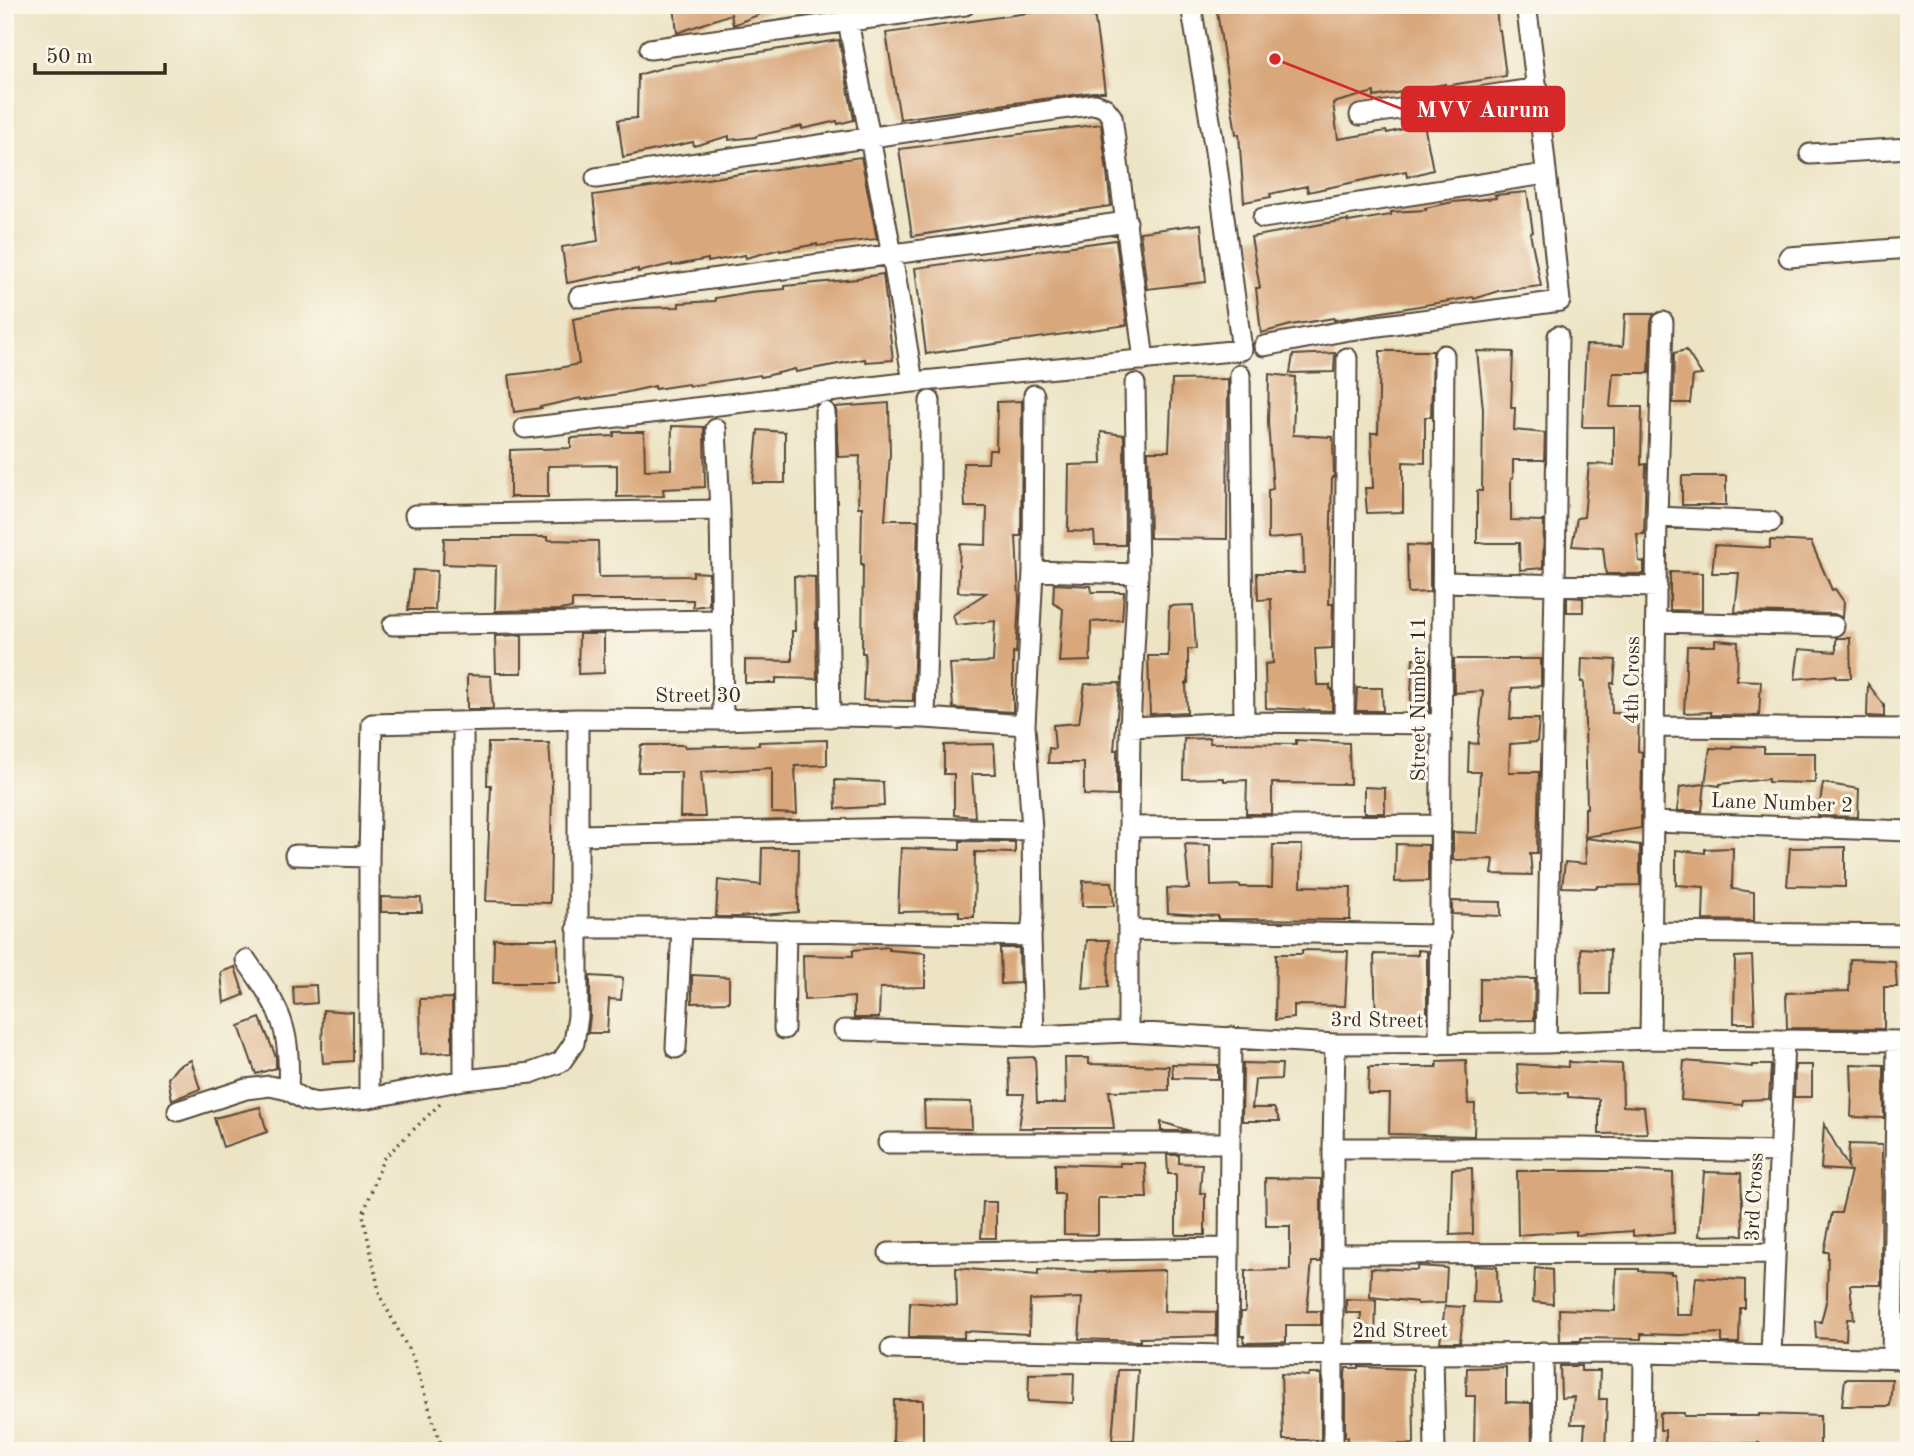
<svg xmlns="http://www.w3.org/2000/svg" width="1914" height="1456" font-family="'Old Standard TT',serif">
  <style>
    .building { fill: #d9a77c }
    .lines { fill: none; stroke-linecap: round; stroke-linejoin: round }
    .minor-casing { stroke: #564637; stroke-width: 23 }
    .path { stroke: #564637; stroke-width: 3.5; stroke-dasharray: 2 5; stroke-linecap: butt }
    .minor { stroke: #fff; stroke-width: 19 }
    .labels { text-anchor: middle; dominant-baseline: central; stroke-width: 6; stroke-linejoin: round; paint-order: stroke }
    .street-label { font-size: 21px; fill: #3b2a1e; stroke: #fbf7ec }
    .leader { fill: none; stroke: #d62828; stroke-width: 2.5 }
    .callout-dot { fill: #d62828; stroke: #fbf7ec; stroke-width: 2.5 }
    .callout { fill: #d62828; stroke: #d62828; stroke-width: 2.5 }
    .callout-label { font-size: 23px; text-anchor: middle; font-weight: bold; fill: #fff }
  </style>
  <rect width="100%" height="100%" fill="#fbf7ec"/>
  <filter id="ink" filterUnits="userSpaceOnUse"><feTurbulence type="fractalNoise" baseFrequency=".0143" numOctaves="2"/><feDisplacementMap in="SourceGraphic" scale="14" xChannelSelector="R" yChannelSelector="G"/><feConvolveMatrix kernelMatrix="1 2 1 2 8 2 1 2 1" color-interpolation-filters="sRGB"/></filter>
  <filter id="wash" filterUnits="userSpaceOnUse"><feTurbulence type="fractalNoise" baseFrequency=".00686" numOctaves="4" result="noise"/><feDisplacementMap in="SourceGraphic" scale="28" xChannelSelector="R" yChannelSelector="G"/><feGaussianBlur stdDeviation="1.57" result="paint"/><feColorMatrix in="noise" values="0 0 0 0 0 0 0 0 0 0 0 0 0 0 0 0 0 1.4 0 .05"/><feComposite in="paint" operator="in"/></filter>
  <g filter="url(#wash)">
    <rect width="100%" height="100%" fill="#ece4c4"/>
    <g id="blocks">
      <path class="building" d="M674,5h106v1l-47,19 -2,-11 -54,19z
        M1085,5h8l12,87h-12l-193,27 -14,-86z
        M1216,5h280l2,25h2l6,46 -61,10v-2l-71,13v-5l-41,11 5,36 48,-8 1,2 37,-9 9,46 -26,7 -1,-6 -98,21 -1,-6 -37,8 1,3 -27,5 -5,-68h-3z
        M839,40l15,80 -16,4 -1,-3 -35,8v-3l-46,10v1l-27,3v-4l-35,10 -1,-4 -70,15 -5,-37 19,-2 1,-43 31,-9z
        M1101,124l10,82 -199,30 -13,-87z
        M861,157l16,82 -60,7v-2l-37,7v-2l-34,9 -1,-3 -37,7v-3l-36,7v-2l-34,8v-3l-71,14 -5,-36 36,-6 -5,-46z
        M1527,192l6,40 -3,1 11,53 -43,5 -24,8 -1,-2 -139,23v-2l-43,7 -30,8 -5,-45h4l-9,-51 71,-13 26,-4v2l43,-7v-3l35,-2 -1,-2 28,-6 43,-4 -1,-3z
        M1201,224l5,58 -59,7 -7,-57z
        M1116,240l11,85 -201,29 -11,-86z
        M883,274l10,86 -27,2 -1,-3 -69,13 -1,-3 -34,8 -1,-2 -71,11 -1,-2 -33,5v-3l-36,8 -38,6v-2l-41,9 1,1 -27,4 -5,-37 35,-4 35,-7 -6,-45 60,-11 46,-1v-4l36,-2v-3l35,-6 35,-3v-3l72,-7v-1z
        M1625,314h29l-3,8 -2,51h-36l-3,34h32l-1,58 5,-1 -2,70h-7l2,27 5,1v12h-38l-3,-26 -31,-2 5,-28 7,-1 5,-53 25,1v-38h-32l4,-82 37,1z
        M1686,350l16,25 -9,1 -3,27h-17l1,-50z
        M1380,351h53l-2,66h-6v46l-22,-1v50l-36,1 -2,-25h8l-2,-55h7z
        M1477,351l36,1 -2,56h4l-1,22 31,3 -1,27h-31v18l-2,1v41l33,1 -1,47 -23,2 -1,-27h-42v-52h5l1,-82z
        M1335,353l-1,19 -44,1 3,-18z
        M1269,374l26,3 -2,58 40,2 1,40h-2l-3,127h4l-1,44 -17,1 2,36h13v4h2v22l-66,-3 -1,-44 8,-1 -2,-64 -13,1 -1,-27h47l-1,-37 -35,3v-49l5,-1 -5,-66z
        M1228,379l-1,160 -77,-1 -2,-87h21l3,-71z
        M1022,401l-1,135h-5l3,64 -3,53 -3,-1v60l-60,-4 -3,-44 43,-2 2,-41 -39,4 -3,-10 33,-22 -28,-1 2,-48 26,1 1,-38h-22l-2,-44h25l1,-13h7l1,-48z
        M889,403l1,51 -5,66h33l-5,181 -50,-1 2,-47h-3l1,-89h-2l1,-57h-4l2,-51 -22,1 -2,-50z
        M672,426l32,1 1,60 -42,2 1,7 -47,1v-32l-69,1v31h-38v-47l61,-2v-10l43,-2v-4h30l1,38 26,-1z
        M758,430l27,2v51h-32z
        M1101,432l23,3 1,110h-30l-1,-13 -26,-1 1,-66 33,-1z
        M1682,476h44v29h-44z
        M503,537h45v3l50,1 1,36 94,-1v-4l16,1v32l-16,2v-7h-121v8l-13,2 -64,1 1,-45 -53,-2 1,-26h59z
        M1770,540l41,2 21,48 3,-1 9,13 -1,16 -9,-4 -99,-2 4,-39h-27l3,-28 55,3z
        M1407,545l23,1v46l-22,1z
        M413,570l24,1 -2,39h-27z
        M1670,572l32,1v38l-32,-1z
        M794,576l21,1 2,102 -41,-1v5h-31v-23l47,1v-30h3z
        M1054,584l37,2 1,6h32l-2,28 -31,2 -1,39 -31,1 4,-53 -10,-6z
        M1567,597l16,1v14h-16z
        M1193,605l3,44h-8v34h-2l1,29 -37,2 -2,-58h20l1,-50z
        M579,634h25v39l-26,1z
        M522,635v38h-26l-1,-37z
        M1836,638h14l1,40h-15v-3l-41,4 4,-30 37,3z
        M1715,640l23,2 -1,38 24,1 -2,35 -48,-1v-3l-27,1 3,-67h28z
        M1413,658l17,1 -1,53 -19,-1z
        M1582,658l34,2 -2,23h-3l1,30 27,1 -1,37 4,1 -1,76 -56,9v-29h2l-3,-126h-3z
        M1454,659h87v27l-29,2 -2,31h29l-2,23 -27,2 -1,28h30l-2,81h-7l2,22 -40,-1 2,-15 -41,1v-28l24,1 3,-61h-12l1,-29 9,1 5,-53 -29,2z
        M467,675l24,1 2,33h-26z
        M1120,683l-6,67h3v46l-33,-1v-32h-36l1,-15 6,1 -2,-24 26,-2 6,-39z
        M1868,684l16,21v12l-17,-1z
        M1357,688h25l1,23h-27z
        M1210,738v5l86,1v-4l53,3 1,41 -78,-1v31h-26l1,-34 -23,1v-3l-41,1 1,-40z
        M827,740v25l-32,1 2,48 -25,-1v-45l-71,4 4,45h-25l1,-45h-43l3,-27h44v2l74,-2v-3z
        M488,743h61l3,43 -2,117 -64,-2 5,-116h-4z
        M994,744l2,30h-24l3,43 -21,-2v-41h-10v-29z
        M1732,746l32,1v6h51v30l-47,-1v-3l-48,5v2l-15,-2 5,-36 22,1z
        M835,780l48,2 1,24 -48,3z
        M1823,783l36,6 -1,28 -40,-1z
        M1705,784l-3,27h-25l3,-24z
        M1364,787l21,1v25h-21z
        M1585,838l55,7v40l-43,1v2l-35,-1 3,-25 21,2z
        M960,841l55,1v11l-40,-1 -1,65h-15v-6l-61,1 3,-64 59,2z
        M1185,844l25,1 1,41 29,-1v2h32l1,-42h29l-1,41 50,1 -1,33 -132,-1v-3l-50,-3 -1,-25 22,1z
        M1396,844l32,1v36l-33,1z
        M1845,847v40l-58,-1 3,-38z
        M762,848h37l-1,64 -60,5h-22l2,-37 43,5z
        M1733,848l-1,41 22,3v29l-51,-1 1,-33 -28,-2v-35l29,3v-4z
        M1083,881l29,1 2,24h-32z
        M381,897l40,1 1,14h-41z
        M1452,901l49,1v14l-49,-2z
        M494,939h64l1,44h-66z
        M1087,940h22l-1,47 -25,2z
        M889,947v3l36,3v34l-45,1 -1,30h-25v-21l-50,3 -1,-45 50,1v-6z
        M1000,948h19l1,35 -19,1z
        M1581,948l29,2 -1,44h-27z
        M1302,950l46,1 -3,55 -51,-1v13l-19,2 1,-66h26z
        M1418,950l9,1v71l-51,-1 -2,-67 44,1z
        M1752,956l3,67h-21l1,-66z
        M1850,959l45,2 2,26h-13v42l-97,-1 -1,-35 63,-2z
        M235,967l9,28 -20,8 -3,-31z
        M692,975l37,2v25l-37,1z
        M590,976l33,2 -2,22 -12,-1 -2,34h-19l2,-17z
        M1480,978l55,1 -1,41 -54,1z
        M316,985l1,18 -23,2 -1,-19z
        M452,998v54l-31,2 -1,-55z
        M323,1010l30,2v49l-30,2 -1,-12z
        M260,1018l16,39v11l-20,6 -17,-48z
        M1035,1057l2,46h29l-1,-45h24v6l80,2v24l-60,1 5,37h-95l5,-34h-14l-1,-36z
        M191,1060l9,29 -28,11 -4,-22 10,-12z
        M1466,1060l2,44h7l-1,32 -85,-2 1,-40h-22l1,-27h68v-6z
        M1684,1061l69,6v-2h18l-2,34 -26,1 -1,5 -61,-5z
        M1568,1062l54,2 1,42 21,1 3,26 -48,1v-35l-31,-2v-4l-49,1 -2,-30 51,3z
        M1243,1063l39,1 -1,15 -26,1 -3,28h22l6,13h-38z
        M1172,1064l46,1v14l-45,-1z
        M1851,1064l33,1v53l-33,-1 1,-26z
        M1795,1065h17v32h-18z
        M924,1101l47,1 1,27 -47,-1z
        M260,1107l7,25 -44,15 -9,-29z
        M1161,1122l7,2 22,7h-29z
        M1824,1124l24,43 1,-23 33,1 -1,140h-31l4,34h-7l-1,21 -30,-2 -1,-17 6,1 6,-24 1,-46h-4l8,-39h9l10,-42 -30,-2z
        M1167,1155h12v8l23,1 -2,29h5v42h-29v-61h-8z
        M1120,1163h25l2,35h-49v37l-34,-1v-40h-9v-30l65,2z
        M1472,1168l1,66 -23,1 2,-66z
        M1517,1171h117l39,2 1,60 -41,3v-5l-57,4v-4l-58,4z
        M1704,1172l37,1 2,62 -44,1z
        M1265,1178l56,1v83h-9l-5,49h14v14h-35v17l-42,1v-7h-4l1,-24h4v-41l45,-1v-44h-24z
        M983,1202h13v36h-15z
        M1418,1266l29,2 -2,35 -28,1v-2l-47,-5 1,-29 46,2z
        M1474,1266l23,1 1,36 -25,-1z
        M956,1268l82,7v-5l58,2 69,-2 -1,41 52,1v24l-76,2v3l-61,-2 3,-41 -52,2 -1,34 -65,-3v7l-55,-1 1,-35 47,4z
        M1535,1268l17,2 1,34 -20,-2z
        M1616,1269h23v2l32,1v2h4l1,41h16l4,-38 49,3v28h-5l-1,35h-17v-10l-42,2 -39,-1v5l-60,-1v3h-21l-1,-32 56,2z
        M1346,1299l30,1 -1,42h-15l1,-29h-15z
        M1445,1306l19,1 -4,35h-20z
        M1560,1366h21v5h19l-1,28h8l-2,52h-22l2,-27h-14l3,-27 -13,1z
        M1359,1367l54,2 1,75 -67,1 1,-8h-3v-63l1,-6h13z
        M1506,1367v35l25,1 1,43 -58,2 1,-52h-9l1,-28z
        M1118,1370h20l-4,70h-22z
        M1074,1373l-1,30 -45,-2 1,-27z
        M1281,1374l28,2v-2h12v66h-38z
        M1845,1379h47l-2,27h-48z
        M894,1400h29v42h-30z
        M1660,1413h24v3h75v-2l61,2v32l-61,-3v-2l-67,1 1,7h-28v-21h-5z"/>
    </g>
  </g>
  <g filter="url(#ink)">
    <use href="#blocks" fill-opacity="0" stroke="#564637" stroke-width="2"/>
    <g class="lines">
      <g class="minor-casing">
        <path id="minor" d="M848,21l44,234 21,127
          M650,49l315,-44
          M1360,115l178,-27
          M1810,154l99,-6
          M596,178l499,-74 10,4 7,9 32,243
          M1263,218l282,-44
          M1789,257l120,-9
          M579,297l548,-75
          M1264,346l85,-16 211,-29c-11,-99 -20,-197 -34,-296
          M1240,375l4,347
          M825,412l5,305
          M525,428l388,-46 329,-32 -27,-199 -24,-146
          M716,429l4,81 3,210
          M415,515l305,-5
          M1657,517l114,5
          M1033,571l1,-176
          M1443,582l214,5
          M1656,622l178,4
          M393,625l329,-5
          M925,718l5,-202v-115
          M1344,722l3,-364
          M463,723l1,357
          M1130,727l114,-5 198,2
          M1655,727l254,2
          M1653,822l256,9
          M1129,827l312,-2
          M579,835l333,-7 120,2
          M295,855l74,2
          M577,928h105l349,8 2,-21 -1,-85 -7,-105 8,-154 105,3
          M1128,930l313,5
          M1651,932l258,3
          M1031,936l3,100
          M246,960c35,51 45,67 42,130
          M784,1029l2,-99
          M844,1030l190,6 94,-4 207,12 211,-1 104,-4 259,2
          M1128,1032v-115l2,-190 8,-153 -3,-190
          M1650,1039l7,-522 6,-195
          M1546,1043l9,-459 3,-248
          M1439,1044l5,-689
          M676,1048l6,-120
          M369,1098v-241l3,-133 206,-5 145,1 120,-4 82,2 100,7
          M178,1111l68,-22 24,-3 18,4 16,10 12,3 53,-5 95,-18 67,-7 30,-11 13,-19 4,-27v-297
          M888,1143h342
          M1333,1148h249l198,4
          M889,1253l340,-5
          M1333,1254l441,-1
          M891,1349l337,6 416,-2 265,6
          M1543,1352l1,99
          M1433,1354l2,97
          M1228,1355l3,-318
          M1771,1355l13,-314
          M1892,1359l5,-318
          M1333,1451v-303l2,-104
          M1643,1451l1,-98"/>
      </g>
      <path class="path" d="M440,1104l-57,55 -20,56 17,81 33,62 30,93"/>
      <use href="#minor" class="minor"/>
    </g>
  </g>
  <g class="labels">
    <g class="street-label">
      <text transform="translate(1633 680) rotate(-89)">4th Cross</text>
      <text x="698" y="696">Street 30</text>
      <text transform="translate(1419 699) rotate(-90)">Street Number 11</text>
      <text transform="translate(1782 804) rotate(2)">Lane Number 2</text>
      <text transform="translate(1377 1021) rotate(1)">3rd Street</text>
      <text transform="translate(1755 1197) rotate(-87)">3rd Cross</text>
      <text x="1400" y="1331">2nd Street</text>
    </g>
  </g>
  <path class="leader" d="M1275 59L1402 109"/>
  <circle class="callout-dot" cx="1275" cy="59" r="7"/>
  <rect class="callout" x="1402" y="87" width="162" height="44" rx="7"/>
  <g class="callout-label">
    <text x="1483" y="117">MVV Aurum</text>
  </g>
  <rect width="1914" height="1456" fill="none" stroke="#fbf7ec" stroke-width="28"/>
  <path d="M35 63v10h130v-10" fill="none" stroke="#3b2a1e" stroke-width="3.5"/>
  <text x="46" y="63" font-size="21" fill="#3b2a1e" stroke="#fbf7ec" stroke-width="5" paint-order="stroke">50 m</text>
</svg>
